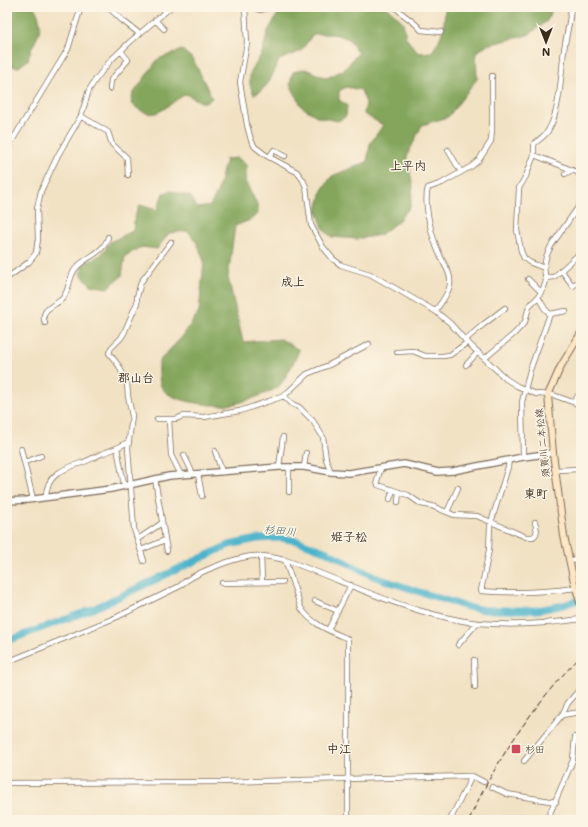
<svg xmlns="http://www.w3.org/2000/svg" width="588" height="827" font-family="Mali,'Klee One',sans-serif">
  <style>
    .forest { fill: #83a65b; stroke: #5f683c }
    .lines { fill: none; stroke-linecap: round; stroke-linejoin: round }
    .river { stroke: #4cb3cb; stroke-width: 7 }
    .minor-casing { stroke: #7b6a58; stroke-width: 6 }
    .tertiary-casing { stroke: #7b6a58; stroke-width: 8 }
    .secondary-casing { stroke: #7b6a58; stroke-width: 8 }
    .minor { stroke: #fff; stroke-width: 4.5 }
    .tertiary { stroke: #fff; stroke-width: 5.5 }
    .secondary { stroke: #fce6c4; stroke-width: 6 }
    .rail { stroke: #3b2a1e; stroke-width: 1; stroke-dasharray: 6 3; stroke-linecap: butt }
    .poi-dot { fill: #d1495b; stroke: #fcf5e5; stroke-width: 1.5 }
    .labels { text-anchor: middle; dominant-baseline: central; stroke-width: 3; stroke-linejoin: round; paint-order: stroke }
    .street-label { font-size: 10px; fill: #3b2a1e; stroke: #fcf5e5 }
    .poi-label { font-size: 10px; fill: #3b2a1e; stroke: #fcf5e5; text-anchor: start }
    .water-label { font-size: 11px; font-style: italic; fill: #415a5b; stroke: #fcf5e5 }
    .quarter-label { font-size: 12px; font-weight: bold; fill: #3b2a1e; stroke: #fcf5e5 }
  </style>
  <rect width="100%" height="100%" fill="#fcf5e5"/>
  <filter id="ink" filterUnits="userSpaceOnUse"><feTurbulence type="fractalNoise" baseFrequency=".025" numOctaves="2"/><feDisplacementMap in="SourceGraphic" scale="8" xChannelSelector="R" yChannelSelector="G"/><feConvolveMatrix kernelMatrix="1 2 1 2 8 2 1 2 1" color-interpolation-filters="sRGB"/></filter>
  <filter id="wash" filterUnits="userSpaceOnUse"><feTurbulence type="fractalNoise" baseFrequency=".012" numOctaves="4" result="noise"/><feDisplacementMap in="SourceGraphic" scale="16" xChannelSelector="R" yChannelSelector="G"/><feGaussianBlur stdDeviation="0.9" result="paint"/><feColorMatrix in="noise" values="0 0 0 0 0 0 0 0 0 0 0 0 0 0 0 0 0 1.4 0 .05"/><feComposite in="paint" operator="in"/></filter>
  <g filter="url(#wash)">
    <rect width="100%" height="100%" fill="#f2e2c4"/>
    <path class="forest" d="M7,7h27c4,5 7,16 6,22 -2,10 -10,19 -12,31l-9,7 -12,-1z
      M282,7h105l16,15 3,16 12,15 14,-1c12,-18 12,-24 13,-45h109l-7,14 -19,14 -41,10 -11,8 1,26 -29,38 -26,8 -15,31 6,31 -3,20 -13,15 -17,13 -23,4 -26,-2 -8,-9 -6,-17 5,-21 10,-14 35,-14 3,-18 13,-19 -19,-11 2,-11 -5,-13 -15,-3 -7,4v9l8,5 -1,11 -8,5 -20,-4 -16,-10 -12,-23 3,-12 12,-3 22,9 18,-9 13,-16 -9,-14 -15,-5h-21l-12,17 -22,9c-6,14 -10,28 -25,35l-4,-10v-11l12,-21 6,-22z
      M182,50l11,9 19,39 -4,4h-7l-15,-8c-23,12 -30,32 -55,9l2,-9 25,-35z
      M238,158l9,8 -2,15 12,23 1,10 -8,6 -15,6 -7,51 15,65 38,-3 18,11c-3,8 -14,31 -21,37 -8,6 -42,18 -52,18 -16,1 -55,-3 -64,-17 -4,-7 -3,-19 -3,-27l23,-24 17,-25 5,-51 -7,-18 -9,-12 -19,2 -12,16 -15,-2 -17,9 -3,20 -15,12 -16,-3 -11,-11 3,-9 19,-11 8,-12 23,-11 2,-15 5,-11 17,5 6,-17 9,-2 19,6 6,11 13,-2 7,-13 9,-34z"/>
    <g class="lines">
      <path class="river" d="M7,641l86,-32 136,-64 28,-6 23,-1 18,3 29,11 48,25 51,17 41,13 18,3h53l26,-5 17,-6"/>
    </g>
  </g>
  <g filter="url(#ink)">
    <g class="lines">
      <g class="minor-casing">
        <path id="minor" d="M108,7l15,14 17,13
          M245,7l2,36 -7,39 7,43 4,15 4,7 12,9 30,16 6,8 3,7 5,38 12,22 10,12 8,6 29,9 65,37 15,12 15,17 41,39 11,7 19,8 17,1 28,10
          M253,7l7,3 5,-1
          M396,7c7,10 18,13 25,23l20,2
          M155,20l9,9
          M110,89l1,-9 17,-20 -7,-9
          M81,116l27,16 4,12 15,14 1,17
          M7,149l61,-100 13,-42
          M448,150l13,22
          M534,155v-11c5,-5 12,-8 15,-15 10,-17 12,-50 14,-70 1,-17 7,-34 8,-52
          M269,157l5,-7 11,6
          M565,174l7,-4
          M544,268l-15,-6 -5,-4 -3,-7 -4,-21 2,-42 7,-12 8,-21 43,17 4,5
          M561,270l12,16 8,-7
          M7,278l22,-16 7,-9 2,-14 -1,-30 4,-18 17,-36 23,-39 8,-26 7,-11 15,-19 20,-19 40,-34
          M545,278l9,-1 25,-23 2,-4
          M528,279l13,13
          M435,311c6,-8 13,-16 15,-26 2,-12 -7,-21 -11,-32 -7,-16 -16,-49 -11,-65l14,-5 30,-17 7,-6 12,-19 1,-11v-54
          M550,314l16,-3
          M45,323c-6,-15 11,-17 18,-25 7,-9 6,-24 14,-31 9,-10 28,-15 31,-30
          M465,340l19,-16 21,-16
          M397,352l16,-1 12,5h17l8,-1 18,-13
          M485,358l29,-24 11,-12 4,-16 9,-9 6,-10 2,-6 -2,-13 2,-11 5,-11 30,-43
          M466,365l12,-13
          M284,396l8,8 7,3 14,14 10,16 3,22 5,13
          M574,402l7,-11
          M157,419h19l7,-3 21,1 36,-6 44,-15 23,-22 22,-9 40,-21
          M169,420l2,35 10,20
          M117,448l7,37
          M21,449l12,50
          M215,451l7,21
          M184,455l9,19
          M523,457l-1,-55 8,-32 20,-56 -5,-5 -7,-12
          M509,460l-1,7 -18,59 -1,24 -8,41c32,3 63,1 95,-3
          M25,462l16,-6
          M279,467l4,-30
          M289,467v25
          M304,467l2,-14
          M381,467l-4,14 1,4 30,10 13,9 11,2 22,9 23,1 49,21h7c6,-4 3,-10 2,-15
          M555,470l26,-1
          M198,474l4,22
          M155,479l12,72
          M46,497c0,-22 17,-28 35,-34 7,-2 13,-6 20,-9 10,-4 19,-6 28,-13
          M390,499l3,-9
          M398,502l1,-10
          M447,512l11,-24
          M138,539l24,-16
          M141,550l24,-10
          M261,556l1,26
          M285,560c46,16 90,38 136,51 18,5 38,10 57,12 34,3 69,1 103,-4
          M569,560l12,1
          M144,561l-10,-32 -6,-81 4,-32 -4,-20 -1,-13 -8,-17 -10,-13 2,-5 10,-10 3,-5 13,-30v-6l4,-15 30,-40
          M222,583l61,-1
          M315,601l23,10
          M328,630l23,-45
          M458,645l19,-22
          M474,660l1,27
          M7,662l110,-45 63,-31c11,-12 56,-29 74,-30 10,-1 21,2 31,4l16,48c10,16 29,23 45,30l2,2v180
          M562,715l19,-3
          M524,761l38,-46 6,-12 13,-15
          M7,783l215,-1 250,-6 12,6
          M492,787l15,7 49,8
          M548,818l6,2
          M450,820l22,-44
          M547,820l26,-60 2,-23"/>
      </g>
      <g class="tertiary-casing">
        <path id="tertiary" d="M7,501l20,-1 84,-11 58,-13 110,-9h25l27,5 18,1 55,-9 34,8 15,-1 70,-14 30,-4"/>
      </g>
      <g class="secondary-casing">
        <path id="secondary" d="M581,333l-20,33 -13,29 5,58 11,83 10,46 7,23"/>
      </g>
      <use href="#minor" class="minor"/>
      <use href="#tertiary" class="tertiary"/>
      <use href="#secondary" class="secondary"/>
      <path class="rail" d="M469,820c21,-47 49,-91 81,-130 9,-12 21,-23 31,-34"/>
    </g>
  </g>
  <rect class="poi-dot" x="511" y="744" width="10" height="10" rx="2"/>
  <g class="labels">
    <g class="street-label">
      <text transform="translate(542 443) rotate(-96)">須賀川二本松線</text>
    </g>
    <g class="poi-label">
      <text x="525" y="749">杉田</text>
    </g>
    <g class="water-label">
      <text transform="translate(280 530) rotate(5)">杉田川</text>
    </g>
    <g class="quarter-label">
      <text x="408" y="165">上平内</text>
      <text x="293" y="281">成上</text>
      <text x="136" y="377">郡山台</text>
      <text x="536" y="493">東町</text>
      <text x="349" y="536">姫子松</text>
      <text x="339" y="748">中江</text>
    </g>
  </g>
  <rect width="588" height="827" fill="none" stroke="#fcf5e5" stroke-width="24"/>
  <g transform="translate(546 42) rotate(180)" stroke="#fcf5e5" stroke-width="3" paint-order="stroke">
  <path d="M0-3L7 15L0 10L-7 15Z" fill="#3b2a1e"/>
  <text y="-6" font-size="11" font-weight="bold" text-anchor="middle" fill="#3b2a1e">N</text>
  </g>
</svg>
